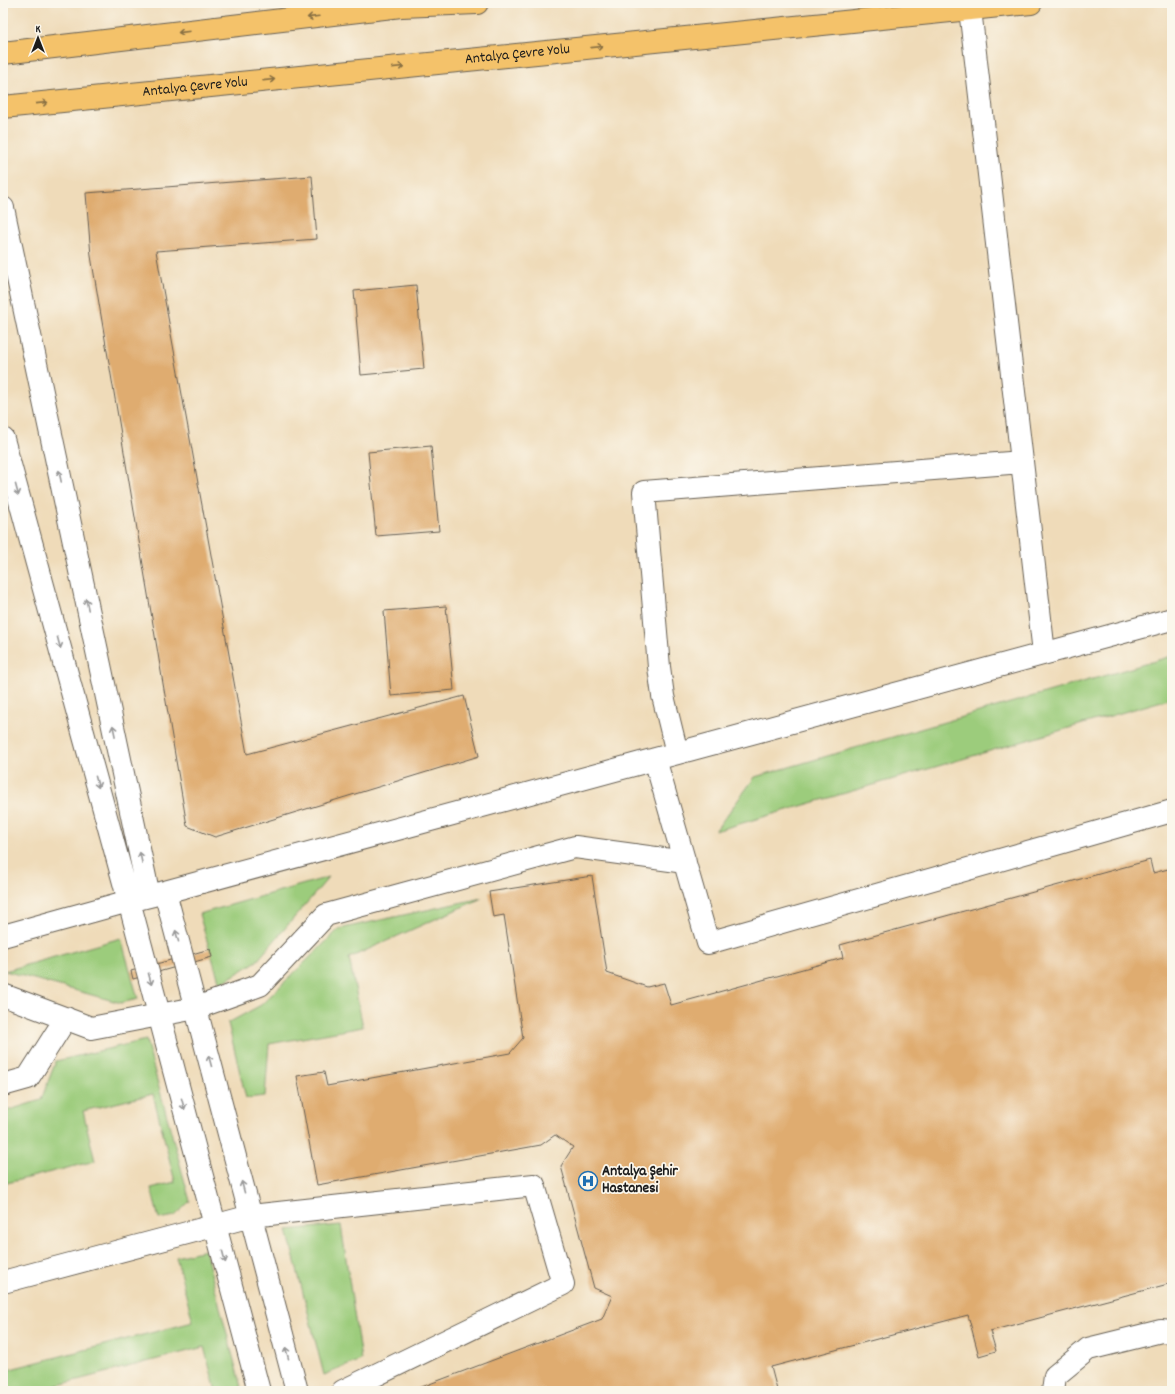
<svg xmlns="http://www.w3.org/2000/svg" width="1175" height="1394" font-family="Dekko,sans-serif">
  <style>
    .green { fill: #9ccc7b; stroke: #5c744c }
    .building { fill: #dfac6f }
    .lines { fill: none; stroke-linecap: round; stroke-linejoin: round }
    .minor-casing { stroke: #665f53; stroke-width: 24 }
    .major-casing { stroke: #665f53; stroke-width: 24 }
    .minor { stroke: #fff; stroke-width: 22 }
    .major { stroke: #f4c26a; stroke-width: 22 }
    .oneway { stroke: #886f43 }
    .oneway2 { stroke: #999 }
    .labels { text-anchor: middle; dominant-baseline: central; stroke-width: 3.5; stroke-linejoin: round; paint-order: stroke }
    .street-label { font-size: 15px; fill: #1c1c1c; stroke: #fbf7ec }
    .poi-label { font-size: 15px; font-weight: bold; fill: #1c1c1c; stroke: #fbf7ec; text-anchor: start }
  </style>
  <rect width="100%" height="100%" fill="#fbf7ec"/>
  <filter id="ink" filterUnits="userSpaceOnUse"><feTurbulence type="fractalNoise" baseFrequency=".025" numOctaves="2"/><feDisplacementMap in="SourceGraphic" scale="8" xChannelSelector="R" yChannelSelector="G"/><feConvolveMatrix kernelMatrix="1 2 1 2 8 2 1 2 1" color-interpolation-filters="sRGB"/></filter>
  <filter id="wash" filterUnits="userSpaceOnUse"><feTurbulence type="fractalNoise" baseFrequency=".012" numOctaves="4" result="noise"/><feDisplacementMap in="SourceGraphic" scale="16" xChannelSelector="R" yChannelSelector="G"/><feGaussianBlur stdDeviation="0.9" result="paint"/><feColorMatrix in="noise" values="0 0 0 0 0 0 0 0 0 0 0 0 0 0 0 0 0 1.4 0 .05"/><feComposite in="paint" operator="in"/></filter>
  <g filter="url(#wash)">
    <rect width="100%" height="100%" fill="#efdbb9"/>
    <path class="green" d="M1172,656v42l-457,133 40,-54z
      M329,877l-72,84 -37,23 -21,-70z
      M482,898l-133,60 14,69 -94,17 -4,52 -19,2 -18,-75 33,-18 78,-76z
      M121,938l17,61 -17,4 -116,-32z
      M146,1040l44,161 -15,15 -16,3 -8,-31 24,-6 -22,-88 -70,17 12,50 -92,23v-72l38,-12 15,-39z
      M341,1225l20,135 -37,15 -37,-145z
      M205,1250l37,141h-26l-12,-44 -169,44h-32v-20l190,-49 -17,-65z"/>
    <g id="blocks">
      <path class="building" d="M312,176l5,63 -161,12 91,503 217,-58 15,60 -264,81 -28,-11 -96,-570 -5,-63z
        M416,285l8,84 -63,6 -7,-84z
        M431,446l8,85 -63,5 -8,-84z
        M446,606l8,84 -63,6 -7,-85z
        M1150,860l3,13 19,-5v415l-182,48 6,20 -17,5 -11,-41 -197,52 6,23 -4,1h-362l191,-72 10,-23 -18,-8 -33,-122 12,-19 -18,-12 -14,10 -224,40 -20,-109 27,-4 3,14 183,-33 13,-15 -19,-123 -11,2 -4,-25 103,-16 15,97 40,14 17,-4 7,22 172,-47 -3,-13z
        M210,949l2,8 -79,22 -2,-8z"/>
    </g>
  </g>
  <g filter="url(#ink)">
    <use href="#blocks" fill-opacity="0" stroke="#665f53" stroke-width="1"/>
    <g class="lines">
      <g class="minor-casing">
        <path id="minor" d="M970,9l74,644
          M3,208l146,688
          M3,439l126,462 130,490
          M677,753l-14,-57 -4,-29 -15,-175 378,-30
          M655,759l53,184 464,-132
          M165,892l132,499
          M3,936l126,-35 36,-9 1007,-273
          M3,995l88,33 105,-20 64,-23 66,-70 249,-68 110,15
          M3,1085l25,-7 38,-60
          M3,1282l248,-66 283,-31 29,99 -220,107
          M1053,1391l2,-15 33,-27 73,-18 11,1"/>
      </g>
      <g class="major-casing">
        <g id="major">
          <path d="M3,53l398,-47 76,-3"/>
          <path id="s1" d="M3,107l1028,-104"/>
        </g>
      </g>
      <use href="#minor" class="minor"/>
      <use href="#major" class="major"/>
    </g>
    <defs><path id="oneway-shaft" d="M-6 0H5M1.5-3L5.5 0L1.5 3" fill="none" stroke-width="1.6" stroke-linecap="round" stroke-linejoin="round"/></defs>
    <g class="oneway">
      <use href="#oneway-shaft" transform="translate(313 17) rotate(173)"/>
      <use href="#oneway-shaft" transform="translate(184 32) rotate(173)"/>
      <use href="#oneway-shaft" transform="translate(597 47) rotate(-6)"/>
      <use href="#oneway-shaft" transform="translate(398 67) rotate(-6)"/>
      <use href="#oneway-shaft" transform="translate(269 80) rotate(-6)"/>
      <use href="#oneway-shaft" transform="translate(42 103) rotate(-6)"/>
    </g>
    <g class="oneway2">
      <use href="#oneway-shaft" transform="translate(60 476) rotate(-102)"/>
      <use href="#oneway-shaft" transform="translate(17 490) rotate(75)"/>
      <use href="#oneway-shaft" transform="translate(87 604) rotate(-102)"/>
      <use href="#oneway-shaft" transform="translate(59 643) rotate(75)"/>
      <use href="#oneway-shaft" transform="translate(114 731) rotate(-102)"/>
      <use href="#oneway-shaft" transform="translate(97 782) rotate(75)"/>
      <use href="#oneway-shaft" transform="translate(141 858) rotate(-102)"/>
      <use href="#oneway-shaft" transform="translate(177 936) rotate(-105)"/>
      <use href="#oneway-shaft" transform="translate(150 979) rotate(75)"/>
      <use href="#oneway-shaft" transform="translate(210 1061) rotate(-105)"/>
      <use href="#oneway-shaft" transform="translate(183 1104) rotate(75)"/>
      <use href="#oneway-shaft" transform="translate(243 1187) rotate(-105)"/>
      <use href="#oneway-shaft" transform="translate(224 1257) rotate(75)"/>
      <use href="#oneway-shaft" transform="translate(287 1353) rotate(-105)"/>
    </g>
  </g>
  <defs>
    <g id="hospital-ring" transform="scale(1)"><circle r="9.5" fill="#fbf7ec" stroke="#1f6fb2" stroke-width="1.5"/><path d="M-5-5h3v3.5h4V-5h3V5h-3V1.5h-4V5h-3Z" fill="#1f6fb2"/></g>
  </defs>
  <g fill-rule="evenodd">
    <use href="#hospital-ring" x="588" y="1181"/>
  </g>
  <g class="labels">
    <g class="street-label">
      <text stroke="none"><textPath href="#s1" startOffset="517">Antalya Çevre Yolu</textPath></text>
      <text stroke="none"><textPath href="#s1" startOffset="193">Antalya Çevre Yolu</textPath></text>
    </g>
    <g class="poi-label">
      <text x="602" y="1172">Antalya Şehir<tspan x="602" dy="17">Hastanesi</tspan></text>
    </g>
  </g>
  <rect width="1175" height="1394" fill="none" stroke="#fbf7ec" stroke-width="16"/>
  <g transform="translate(38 38)" stroke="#fbf7ec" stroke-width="3" paint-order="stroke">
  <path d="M0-3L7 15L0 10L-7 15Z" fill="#1c1c1c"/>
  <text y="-6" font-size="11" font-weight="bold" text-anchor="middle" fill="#1c1c1c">K</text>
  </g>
</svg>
